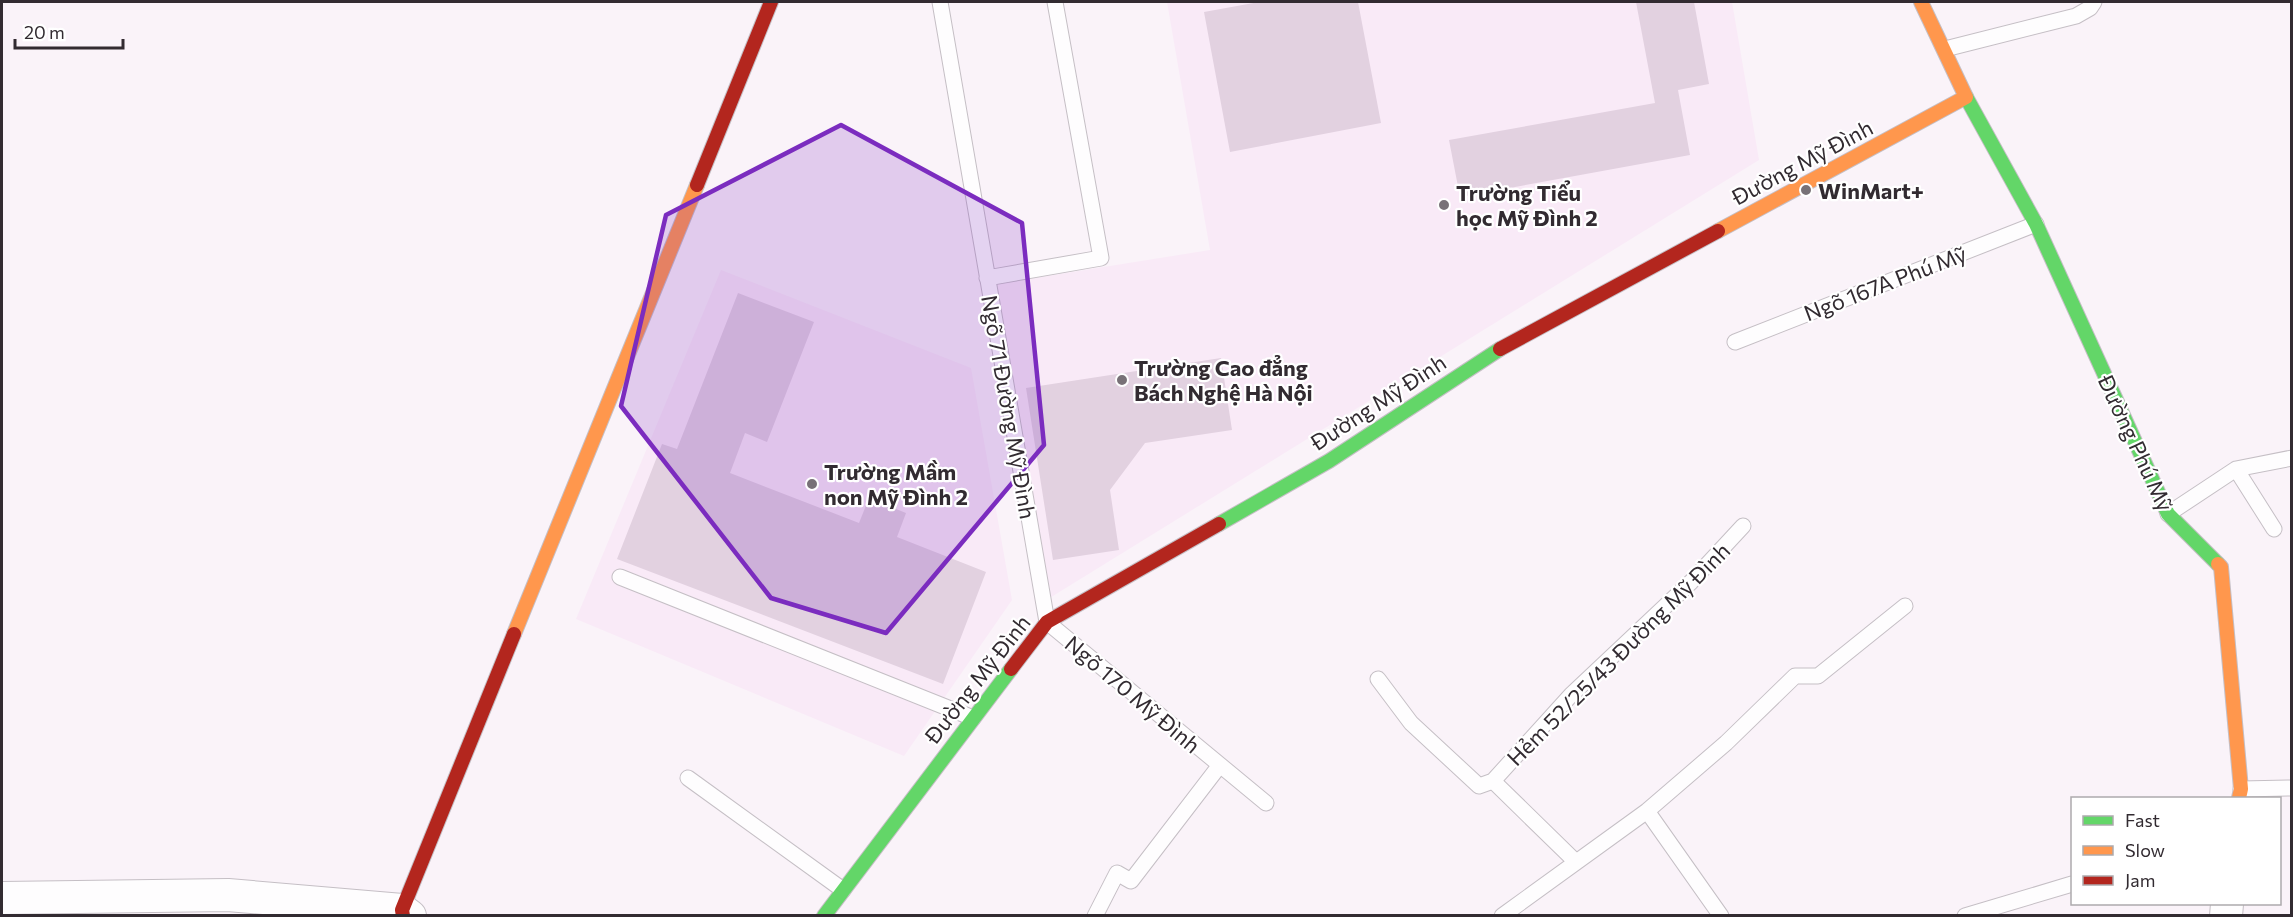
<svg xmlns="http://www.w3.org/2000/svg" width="2293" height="917" font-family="Commissioner,sans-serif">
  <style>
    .built { fill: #f9eaf7 }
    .building { fill: #e2d1e0 }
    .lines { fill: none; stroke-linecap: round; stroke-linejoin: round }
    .lane-casing { stroke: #c5bfc5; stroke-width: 17 }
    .street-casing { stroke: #c5bfc5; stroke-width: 34 }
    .fast-casing { stroke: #c5bfc5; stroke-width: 16 }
    .slow-casing { stroke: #c5bfc5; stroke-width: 16 }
    .jam-casing { stroke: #c5bfc5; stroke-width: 16 }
    .lane { stroke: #fefdfe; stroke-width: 15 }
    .street { stroke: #fefdfe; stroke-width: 32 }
    .fast { stroke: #63d668; stroke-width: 14 }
    .slow { stroke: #ff974d; stroke-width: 14 }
    .jam { stroke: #b3261e; stroke-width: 14 }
    .marked { fill: #7b2cbf; fill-opacity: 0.2; stroke: #7b2cbf; stroke-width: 4.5; stroke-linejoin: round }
    .poi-dot { fill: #787177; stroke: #fff; stroke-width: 2 }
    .labels { text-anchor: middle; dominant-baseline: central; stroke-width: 4.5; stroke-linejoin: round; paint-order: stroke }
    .street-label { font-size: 22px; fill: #322b31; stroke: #fff }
    .poi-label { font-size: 22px; font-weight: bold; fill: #322b31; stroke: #fff; text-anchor: start }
  </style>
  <rect width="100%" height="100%" fill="#faf3f9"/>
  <path class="built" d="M1167,2h565l27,158 -711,439 -51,-315 213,-34z
    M721,270l250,98 41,232 -108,156 -328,-137z"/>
  <path class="building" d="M1259,2h99l23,121 -151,29 -26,-140z
    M1636,2h58l15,82 -31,6 12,65 -230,42 -11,-57 206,-37z
    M738,293l76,29 -47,120 -22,-9 -15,40 129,50 10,-25 37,15 -9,24 89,35 -43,112 -326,-125 45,-115 15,5z
    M1221,358l11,72 -87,13 -35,47 9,60 -66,10 -27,-172z"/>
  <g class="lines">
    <g class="lane-casing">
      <path id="lane" d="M940,2l107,620 219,181
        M1945,49l131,-33 14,-8 4,-6
        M987,278l114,-20 -46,-256
        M1735,342l301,-118
        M2236,469l38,60
        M2168,514l68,-45 56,-11
        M620,577l353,141
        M1378,679l33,44 68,63 14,-5 83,81
        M688,778l155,112
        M1493,781l78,-86 120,-113 52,-56
        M2241,789l51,-1
        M1647,811l74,105
        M1095,916l22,-43 14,8 89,-116
        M1502,916l145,-105 79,-68 69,-67h23l87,-70
        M1965,916l107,-32"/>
    </g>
    <g class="street-casing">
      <path id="street" d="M2,898l226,-3 174,15 8,6
        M2226,916l1,-12"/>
    </g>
    <g class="fast-casing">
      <path id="fast" d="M1966,97l70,127 132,290 50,50
        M1219,524l110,-63 171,-112
        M824,916l187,-247"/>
    </g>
    <g class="slow-casing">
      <path id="slow" d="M1718,231l248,-134 -45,-95
        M2218,564l3,3 20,222 -2,9
        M514,634l183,-449"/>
    </g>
    <g class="jam-casing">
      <path id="jam" d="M697,185l74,-183
        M1500,349l218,-118
        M1011,669l36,-47 172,-98
        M403,916l-1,-6 112,-276"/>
    </g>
    <use href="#lane" class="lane"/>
    <use href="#street" class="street"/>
    <use href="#fast" class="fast"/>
    <use href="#slow" class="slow"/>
    <use href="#jam" class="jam"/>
  </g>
  <path class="marked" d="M841,125l181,98 22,222 -158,188 -115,-35 -150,-192 45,-191z"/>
  <g class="poi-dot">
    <circle cx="1806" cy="190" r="6"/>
    <circle cx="1444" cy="205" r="6"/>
    <circle cx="1122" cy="380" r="6"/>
    <circle cx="812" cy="484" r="6"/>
  </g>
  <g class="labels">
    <g class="street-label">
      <text transform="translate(1802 162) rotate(-28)">Đường Mỹ Đình</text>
      <text transform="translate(1885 283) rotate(-21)">Ngõ 167A Phú Mỹ</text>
      <text transform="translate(1378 402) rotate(-33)">Đường Mỹ Đình</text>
      <text transform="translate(1009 407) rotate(80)">Ngõ 71 Đường Mỹ Đình</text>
      <text transform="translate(2136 443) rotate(65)">Đường Phú Mỹ</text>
      <text transform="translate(1618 654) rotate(-45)">Hẻm 52/25/43 Đường Mỹ Đình</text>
      <text transform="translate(977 679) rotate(-52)">Đường Mỹ Đình</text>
      <text transform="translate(1133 694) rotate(40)">Ngõ 170 Mỹ Đình</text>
    </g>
    <g class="poi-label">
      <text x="1818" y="190">WinMart+</text>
      <text x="1456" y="192">Trường Tiểu<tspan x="1456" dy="25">học Mỹ Đình 2</tspan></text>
      <text x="1134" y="367">Trường Cao đẳng<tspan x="1134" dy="25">Bách Nghệ Hà Nội</tspan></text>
      <text x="824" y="471">Trường Mầm<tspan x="824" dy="25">non Mỹ Đình 2</tspan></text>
    </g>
  </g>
  <rect width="2293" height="917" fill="none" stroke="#322b31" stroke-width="6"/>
  <rect x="2071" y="797" width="210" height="108" fill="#ffffff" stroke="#adaaad" stroke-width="1.5"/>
  <rect x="2083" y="816" width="30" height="9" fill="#63d668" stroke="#adaaad" stroke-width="1.5"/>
  <text x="2125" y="827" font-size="18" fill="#322b31">Fast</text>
  <rect x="2083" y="846" width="30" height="9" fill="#ff974d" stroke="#adaaad" stroke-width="1.5"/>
  <text x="2125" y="857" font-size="18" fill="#322b31">Slow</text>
  <rect x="2083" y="876" width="30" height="9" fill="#b3261e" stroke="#adaaad" stroke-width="1.5"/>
  <text x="2125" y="887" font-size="18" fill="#322b31">Jam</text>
  <path d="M15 39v9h108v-9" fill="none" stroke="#322b31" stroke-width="3"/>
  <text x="24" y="39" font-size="18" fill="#322b31" stroke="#ffffff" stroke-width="4.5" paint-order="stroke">20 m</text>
</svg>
